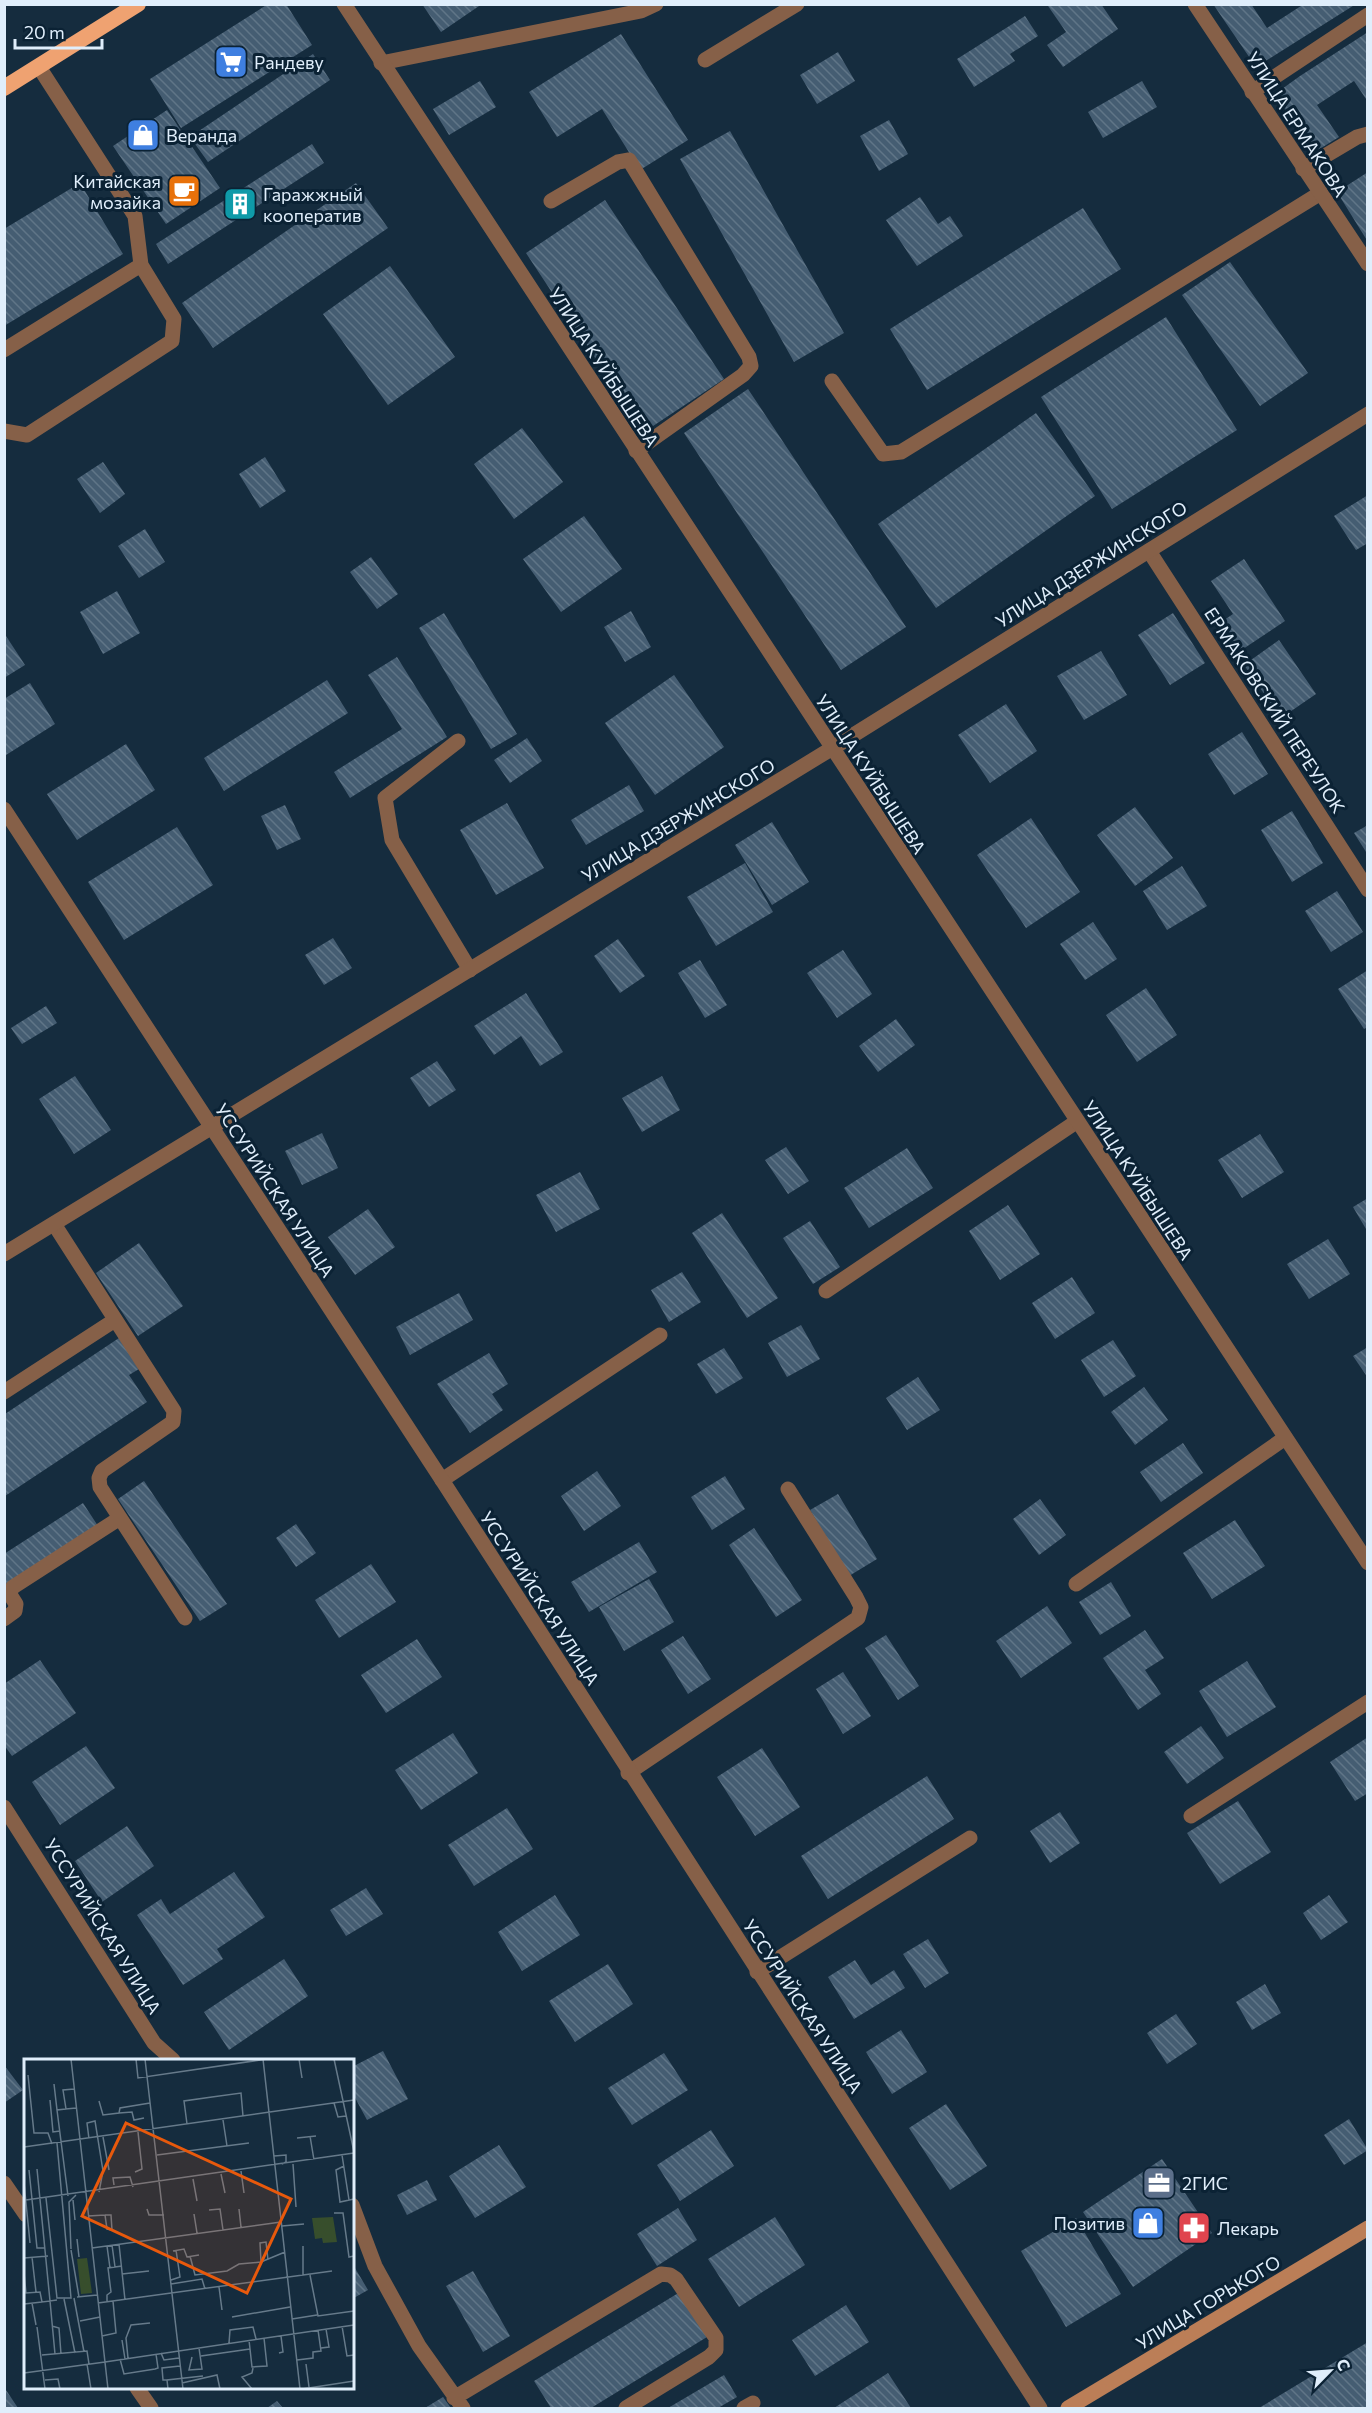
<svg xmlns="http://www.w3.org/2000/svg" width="1372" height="2413" font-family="Commissioner,sans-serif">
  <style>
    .building { fill: url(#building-back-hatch) }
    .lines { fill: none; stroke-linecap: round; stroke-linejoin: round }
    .service { stroke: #866048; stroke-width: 15 }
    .minor { stroke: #866048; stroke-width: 15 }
    .secondary { stroke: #bb7e57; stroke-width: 15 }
    .trunk { stroke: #efa271; stroke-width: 16 }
    .labels { text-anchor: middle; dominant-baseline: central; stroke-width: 6; stroke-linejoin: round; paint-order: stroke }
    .poi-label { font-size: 18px; fill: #e0eefb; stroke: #0b2234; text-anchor: start }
    .street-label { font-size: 18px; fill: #e0eefb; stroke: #0b2234 }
    .inset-road { fill: none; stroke: #667a8a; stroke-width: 1.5 }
    .view { fill: #e8590c; fill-opacity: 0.15; stroke: #e8590c; stroke-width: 3 }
    .inset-edge { fill: none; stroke: #e0eefb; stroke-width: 3 }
  </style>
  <defs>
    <pattern id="building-back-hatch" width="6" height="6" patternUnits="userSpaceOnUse" patternTransform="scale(1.5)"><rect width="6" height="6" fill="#455d72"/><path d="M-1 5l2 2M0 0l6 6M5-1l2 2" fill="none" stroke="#607587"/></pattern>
  </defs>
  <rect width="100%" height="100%" fill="#152c3e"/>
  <path class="building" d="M268,4h18l26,41 -131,83 -31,-49z
    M422,4h60l-41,28z
    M1051,4h50l17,25 -55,38 -16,-22 19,-13 -18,-26z
    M1213,4h38l16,24 37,-24h52l-100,63z
    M1025,16l13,20 -28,18 5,7 -41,26 -17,-28z
    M1368,32v70l-14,-21 -37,24 22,32 -26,16 -38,-59 25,-18z
    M621,34l67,106 -48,30 -38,-61 -45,28 -28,-45z
    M838,52l17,29 -38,23 -17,-29z
    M313,54l17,26 -122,82 -18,-25z
    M480,81l16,26 -47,28 -16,-26z
    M1142,81l15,26 -54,31 -15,-26z
    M167,110l53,78 -54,36 -53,-78z
    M889,120l19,34 -29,17 -19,-35z
    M730,131l114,202 -50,29 -114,-203z
    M312,144l12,19 -156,101 -12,-20z
    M1368,172v70l-31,-50z
    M80,183l43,71 -119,72v-97z
    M356,183l32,45 -175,120 -31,-45z
    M920,197l18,27 12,-8 13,20 -46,30 -31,-46z
    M605,200l119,179 -80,53 -118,-179z
    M1083,208l38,61 -194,121 -37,-61z
    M1230,262l78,111 -48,33 -78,-111z
    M390,266l65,91 -67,48 -65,-91z
    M1166,317l71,113 -125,79 -71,-112z
    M748,389l158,238 -65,43 -157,-237z
    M1036,413l59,83 -159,112 -58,-84z
    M522,428l41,54 -49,37 -40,-55z
    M265,457l21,34 -26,17 -21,-34z
    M103,462l22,32 -25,19 -23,-34z
    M1368,495v48l-12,7 -22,-34z
    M584,516l38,53 -61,43 -38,-53z
    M145,529l20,33 -26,16 -21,-32z
    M371,557l27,37 -21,15 -27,-37z
    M1244,559l41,62 -48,32 -19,-29 15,-10 -22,-33z
    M117,591l23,42 -37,21 -23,-42z
    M631,611l20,36 -26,15 -21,-35z
    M444,613l73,121 -26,15 -72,-121z
    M1173,613l32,50 -35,22 -32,-50z
    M4,633l21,32 -21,13z
    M1279,640l37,54 -35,24 -37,-53z
    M1101,651l26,44 -43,25 -27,-44z
    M397,657l50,80 -97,61 -16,-26 68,-43 -34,-54z
    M674,675l50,72 -69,48 -50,-72z
    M327,680l21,33 -124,78 -20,-33z
    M30,683l25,41 -49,31 -2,-56z
    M1006,704l31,47 -47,32 -32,-48z
    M1242,732l26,42 -34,21 -26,-41z
    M527,738l15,23 -32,22 -16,-23z
    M126,744l29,46 -78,50 -30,-46z
    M629,785l15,26 -58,34 -15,-25z
    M507,803l37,65 -48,27 -36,-65z
    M285,805l16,34 -24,11 -16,-34z
    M1135,807l38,51 -38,28 -38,-51z
    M1292,811l31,52 -31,19 -31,-52z
    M1031,818l49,74 -54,36 -49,-73z
    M772,822l37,60 -37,23 -37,-60z
    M1368,825v30l-14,-22z
    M177,827l36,58 -89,55 -36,-58z
    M745,863l28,49 -57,34 -29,-49z
    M1182,866l25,40 -40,24 -24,-39z
    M1337,891l26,41 -32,20 -26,-41z
    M1093,922l24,37 -32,21 -25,-36z
    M333,938l19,30 -28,17 -19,-30z
    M618,939l27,37 -25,17 -26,-37z
    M843,950l29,44 -35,24 -30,-45z
    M700,960l27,45 -22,13 -27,-45z
    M1368,970v57l-4,2 -26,-40z
    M1146,988l31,47 -40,27 -31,-47z
    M526,993l37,59 -23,14 -19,-30 -27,19 -20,-29z
    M46,1006l11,17 -35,21 -11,-16z
    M896,1019l19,26 -37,27 -19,-26z
    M437,1061l19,29 -27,17 -19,-29z
    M75,1076l36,54 -37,24 -35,-55z
    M662,1076l18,34 -38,22 -20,-34z
    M322,1133l16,35 -36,17 -17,-34z
    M1260,1134l24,38 -42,26 -24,-38z
    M786,1147l23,34 -21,13 -23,-34z
    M907,1148l26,40 -64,40 -25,-40z
    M580,1172l20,37 -44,23 -20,-37z
    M1368,1198v30l-2,1 -13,-22z
    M1008,1205l32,49 -40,26 -31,-49z
    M368,1209l27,38 -40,28 -27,-38z
    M722,1213l56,85 -31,20 -55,-85z
    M810,1221l30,46 -27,17 -30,-46z
    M1328,1239l22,35 -41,25 -22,-35z
    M139,1243l44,63 -45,30 -42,-63z
    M682,1272l19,30 -32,20 -18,-32z
    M1072,1277l23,36 -40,26 -23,-36z
    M459,1293l14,27 -63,35 -14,-28z
    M801,1325l19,34 -33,18 -19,-34z
    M119,1338l20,31 -10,6 18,27 -142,94v-82z
    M1113,1340l23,36 -32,21 -23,-37z
    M1368,1347v31l-15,-22z
    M724,1348l19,30 -27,16 -19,-30z
    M489,1353l19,31 -16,10 11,16 -33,23 -33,-49z
    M918,1377l22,33 -33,20 -21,-32z
    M1144,1387l24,33 -33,25 -24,-33z
    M1183,1443l20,30 -42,29 -21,-30z
    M597,1471l24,35 -37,25 -23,-35z
    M725,1476l20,33 -33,21 -21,-33z
    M144,1481l83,123 -27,17 -82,-122z
    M838,1494l39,65 -28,17 -39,-66z
    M1040,1499l26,36 -27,20 -26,-36z
    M83,1503l15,23 -94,60v-32z
    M1235,1520l30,46 -53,33 -29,-46z
    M296,1524l20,29 -20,14 -20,-29z
    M754,1528l48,72 -26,17 -47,-72z
    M639,1542l18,30 -68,40 -18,-30z
    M371,1564l25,38 -57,36 -24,-38z
    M649,1579l25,43 -50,29 -25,-44z
    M1111,1582l20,34 -31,19 -21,-33z
    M1047,1606l25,37 -51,35 -25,-37z
    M1145,1630l19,28 -19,12 16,24 -23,16 -35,-52z
    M886,1635l33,51 -21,14 -33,-52z
    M683,1636l28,43 -23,15 -27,-44z
    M417,1639l25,38 -56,36 -25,-38z
    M40,1660l36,53 -64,43 -8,-11v-61z
    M1247,1661l29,46 -49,30 -28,-46z
    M843,1672l28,44 -28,18 -27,-45z
    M1201,1726l23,32 -37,26 -23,-32z
    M453,1733l25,40 -57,37 -26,-40z
    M1368,1737v56l-13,8 -25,-39z
    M86,1746l29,42 -55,37 -28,-43z
    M762,1748l38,59 -45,29 -38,-59z
    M927,1776l27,43 -126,80 -27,-43z
    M1238,1801l33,51 -51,32 -33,-51z
    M507,1808l26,41 -59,37 -26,-41z
    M1060,1812l20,31 -30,20 -20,-32z
    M127,1826l27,40 -52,36 -27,-41z
    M234,1872l31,45 -48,32 6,10 -40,26 -46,-70 24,-16 9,15z
    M366,1888l17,26 -37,22 -16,-26z
    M555,1895l25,40 -58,36 -24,-39z
    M1329,1895l19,27 -27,18 -18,-27z
    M928,1939l21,34 -24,15 -22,-34z
    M284,1959l24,37 -79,54 -25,-38z
    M855,1960l16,25 23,-15 11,18 -51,31 -26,-42z
    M608,1964l25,40 -58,38 -26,-41z
    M1265,1984l16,29 -29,17 -16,-28z
    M1176,2014l21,30 -30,20 -20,-31z
    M901,2030l26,42 -35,22 -26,-42z
    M383,2051l25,48 -41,21 -15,-28v-25z
    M664,2053l24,37 -56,35 -24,-37z
    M4,2065l19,25 -19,13z
    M946,2104l41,62 -37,24 -41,-62z
    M1349,2119l19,31 -24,15 -20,-30z
    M711,2130l23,36 -54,35 -23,-36z
    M499,2145l27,42 -51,31 -26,-42z
    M1162,2159l50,74 -79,54 -50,-75z
    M427,2180l10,20 -30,15 -10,-20z
    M678,2208l19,32 -40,26 -20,-32z
    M775,2217l30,48 -66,42 -31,-48z
    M1076,2218l45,76 -55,33 -45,-76z
    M352,2263l16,27 -16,9z
    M473,2271l37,65 -27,16 -37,-66z
    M680,2292l27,45 -116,71h-40l-17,-27z
    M846,2305l23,37 -54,34 -23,-36z
    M1368,2342v66h-109z
    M888,2373l23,35h-77z
    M724,2375l13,22 -19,11h-50z
    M4,2387l14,21h-14z
    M443,2397l8,11h-26z
    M277,2401l6,7h-16z"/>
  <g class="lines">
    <path class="service" d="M705,60l92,-56
      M381,63l260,-52 15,-7
      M1252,92l116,-77
      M1303,169l54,-32 11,-3
      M551,201l67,-39 11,-2 120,197 2,9 -8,9 -107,76
      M4,350l137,-85
      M832,381l51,73 18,-2 418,-258
      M4,431l23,4 145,-94 2,-22 -33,-54 -6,-49 -96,-149
      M1149,551l219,339
      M458,741l-73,57 7,42 78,130
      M54,1224l120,187 -1,11 -71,49 -3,7 1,9 85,131
      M826,1291l250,-169
      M4,1392l111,-72
      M442,1480l218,-145
      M1076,1584l209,-146
      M4,1619l11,-8 1,-7 -7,-11 4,-6 107,-69
      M628,1773l230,-155 3,-11 -5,-10 -68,-108
      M4,1807l150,236 19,17
      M1191,1816l177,-114
      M757,1972l213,-134
      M352,2205l23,61 44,80 44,62
      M454,2398l207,-124 9,1 6,4 40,59v12l-7,7 -83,51
      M744,2408l9,-5"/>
    <path class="minor" d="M344,4l1024,1559
      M1195,4l173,260
      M4,809l438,671 598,928
      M4,1254l827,-505 537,-335
      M4,2183l22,32
      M137,2388l14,20"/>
    <path class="secondary" d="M1068,2408l300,-180"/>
    <path class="trunk" d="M4,88l134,-84"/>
  </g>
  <defs>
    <g id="supermarket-square" transform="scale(1.725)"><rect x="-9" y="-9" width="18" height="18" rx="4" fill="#3f7fe0" stroke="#0b2234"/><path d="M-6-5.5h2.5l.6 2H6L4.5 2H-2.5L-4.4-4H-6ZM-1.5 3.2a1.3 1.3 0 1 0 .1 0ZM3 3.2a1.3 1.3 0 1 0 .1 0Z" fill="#fff"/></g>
    <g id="shop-square" transform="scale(1.725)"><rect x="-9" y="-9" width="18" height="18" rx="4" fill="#3f7fe0" stroke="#0b2234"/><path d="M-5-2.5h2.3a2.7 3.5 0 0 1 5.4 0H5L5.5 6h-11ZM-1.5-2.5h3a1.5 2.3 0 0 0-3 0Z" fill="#fff"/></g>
    <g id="cafe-square" transform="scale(1.725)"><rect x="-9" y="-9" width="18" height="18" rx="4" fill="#e8710a" stroke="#0b2234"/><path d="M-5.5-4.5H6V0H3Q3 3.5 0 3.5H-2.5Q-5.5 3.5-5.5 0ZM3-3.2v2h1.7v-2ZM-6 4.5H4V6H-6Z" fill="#fff"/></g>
    <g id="building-square" transform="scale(1.725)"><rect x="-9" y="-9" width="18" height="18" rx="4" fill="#0f9aa8" stroke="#0b2234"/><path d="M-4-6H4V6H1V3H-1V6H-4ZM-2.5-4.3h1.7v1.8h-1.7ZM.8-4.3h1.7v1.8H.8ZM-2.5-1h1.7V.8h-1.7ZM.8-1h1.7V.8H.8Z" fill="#fff"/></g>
    <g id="office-square" transform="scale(1.725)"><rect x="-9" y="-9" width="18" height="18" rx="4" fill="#5c6f8a" stroke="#0b2234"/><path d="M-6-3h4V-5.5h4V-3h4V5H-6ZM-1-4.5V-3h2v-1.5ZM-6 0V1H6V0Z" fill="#fff"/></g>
    <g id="pharmacy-square" transform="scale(1.725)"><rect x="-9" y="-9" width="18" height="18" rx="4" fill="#e0444e" stroke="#0b2234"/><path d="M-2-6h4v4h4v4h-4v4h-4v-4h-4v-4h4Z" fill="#fff"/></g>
  </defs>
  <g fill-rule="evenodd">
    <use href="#supermarket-square" x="231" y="62"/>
    <use href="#shop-square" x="143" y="135"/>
    <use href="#cafe-square" x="184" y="191"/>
    <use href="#building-square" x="240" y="204"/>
    <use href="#office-square" x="1159" y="2183"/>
    <use href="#shop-square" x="1148" y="2223"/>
    <use href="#pharmacy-square" x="1194" y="2228"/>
  </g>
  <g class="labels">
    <g class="poi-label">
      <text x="254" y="62">Рандеву</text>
      <text x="166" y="135">Веранда</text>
      <text x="161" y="181" text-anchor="end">Китайская<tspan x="161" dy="21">мозайка</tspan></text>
      <text x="263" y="194">Гаражжный<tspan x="263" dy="21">кооператив</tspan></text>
      <text x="1182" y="2183">2ГИС</text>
      <text x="1125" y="2223" text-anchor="end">Позитив</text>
      <text x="1217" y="2228">Лекарь</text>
    </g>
    <g class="street-label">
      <text transform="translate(1297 124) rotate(57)">УЛИЦА ЕРМАКОВА</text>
      <text transform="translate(604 367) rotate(57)">УЛИЦА КУЙБЫШЕВА</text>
      <text transform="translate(1091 564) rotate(-32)">УЛИЦА ДЗЕРЖИНСКОГО</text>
      <text transform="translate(1275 710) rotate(57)">ЕРМАКОВСКИЙ ПЕРЕУЛОК</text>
      <text transform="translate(871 774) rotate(57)">УЛИЦА КУЙБЫШЕВА</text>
      <text transform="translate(678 820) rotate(-31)">УЛИЦА ДЗЕРЖИНСКОГО</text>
      <text transform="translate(1138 1180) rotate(57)">УЛИЦА КУЙБЫШЕВА</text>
      <text transform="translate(275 1190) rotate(57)">УССУРИЙСКАЯ УЛИЦА</text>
      <text transform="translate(540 1598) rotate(57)">УССУРИЙСКАЯ УЛИЦА</text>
      <text transform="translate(103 1926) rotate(58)">УССУРИЙСКАЯ УЛИЦА</text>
      <text transform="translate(803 2006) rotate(57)">УССУРИЙСКАЯ УЛИЦА</text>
      <text transform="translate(1208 2302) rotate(-31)">УЛИЦА ГОРЬКОГО</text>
    </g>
  </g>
  <g transform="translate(24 2059)">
    <rect width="330" height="330" fill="#152c3e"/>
    <path d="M63,199l5,35 -11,1 -4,-35z" fill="#374e2c"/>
    <path d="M309,158l4,25 -14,1 -1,-5 -7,1 -3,-21z" fill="#374e2c"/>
    <path class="inset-road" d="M47,0l37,330M112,0l2,19 129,-19M121,0l38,330M239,0l37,330M275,0l3,19M310,0l20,93M4,16l6,58h14l4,11M30,25l3,26M50,30l-11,1 3,19 10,-1M26,41l3,32 7,-1M75,42l4,14 16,-2 1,-5 30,-5M310,44l4,14 8,-1M42,50l-9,1 11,86M95,54l13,-1 2,8 10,-2M199,61l4,26M163,65l-3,-23 28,-4 29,-4 2,23M286,77l4,24M79,78l6,33M273,79l19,-2M65,80l-2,-16 8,-2 8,50 -4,21M0,88l330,-47M133,96l92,-12M318,96l7,45M250,97l12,-1v7l-4,2M269,105l3,43M320,107l-8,4 4,32 14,-3M13,110l13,132 7,-1M5,111l8,78h8M217,112l3,22M111,113l7,-3 -4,-37M197,115l4,19M169,120l4,22M0,124l6,60M90,126l-1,-7 17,-1 3,10M22,139l11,100h14l-14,-155M2,141l328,-47M49,141l2,20M123,150l2,6h15M215,150l2,18M185,151l11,-1 3,21M310,154h9l6,44 5,-1M170,155l3,19M64,157l17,-1 2,14 5,1 -1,-15h-6M258,167l22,-2M53,180l2,18M95,185l6,56M88,186l3,22M83,187l3,22M279,187v29M68,189l189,-26M47,190l-2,-47 7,-7M47,191l8,47M149,192l11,-2 3,8 12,-2M166,197l5,19 32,-4 12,-7 22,-2 24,-10M8,198l4,35M0,199l24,-2M237,203l-1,-19 6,-1 2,18M0,214l2,20 14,-1 2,10 8,-1 5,53M98,215l27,-3M286,216l8,41 36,-5M147,221l9,-3 -4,-27M147,225l31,-5 3,10M195,228l3,23M53,238l20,-2M50,239l10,54M40,240l11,54M83,243v-7l4,-3 -3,-24 14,-2M8,244l4,22M74,244l234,-32M0,245l18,-2M208,258l58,-10M268,260l25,-4M56,262l20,-4M28,267l7,2 2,26M318,267l5,30 7,-1M13,268l8,62M78,277l14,-3 -3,-32M98,281l3,19M225,281l3,27 15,-1 -3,-28M205,284l1,-13 23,-3 3,12M297,289l8,-1 -3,-18M137,294l3,7 15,-2M255,294l4,-1 -2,-16M18,296l45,-4 2,13M177,297l49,-7M168,298l-3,13 13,-1 -3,-21M104,299l-2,-20 5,-13 19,-2M96,300l4,15 31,-5 3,-1 -2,-14M273,301l16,-2v-6l8,-1 -3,-21M81,303l249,-37M63,305l4,25M282,305l3,23M0,314l81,-11M21,321l13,-1 2,10M143,321h-4l-1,-12 18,-2M158,324l35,-8 3,14M144,330l-1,-9 36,-4M228,330l-10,-12 10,-4 1,-5M278,330l52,-8"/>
    <path class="view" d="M102,64l165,76 -44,94 -165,-77z"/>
    <rect width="330" height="330" class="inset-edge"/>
  </g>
  <rect width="1372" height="2413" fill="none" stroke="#e0eefb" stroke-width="12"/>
  <g transform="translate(1330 2371) rotate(65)" stroke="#0b2234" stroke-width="4.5" paint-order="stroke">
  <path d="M0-4.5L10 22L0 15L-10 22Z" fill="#e0eefb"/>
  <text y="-9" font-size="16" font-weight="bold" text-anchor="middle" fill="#e0eefb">С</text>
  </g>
  <path d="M15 39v9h87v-9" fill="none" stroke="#e0eefb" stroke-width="3"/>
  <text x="24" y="39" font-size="18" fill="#e0eefb" stroke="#0b2234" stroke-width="4.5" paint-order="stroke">20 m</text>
</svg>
